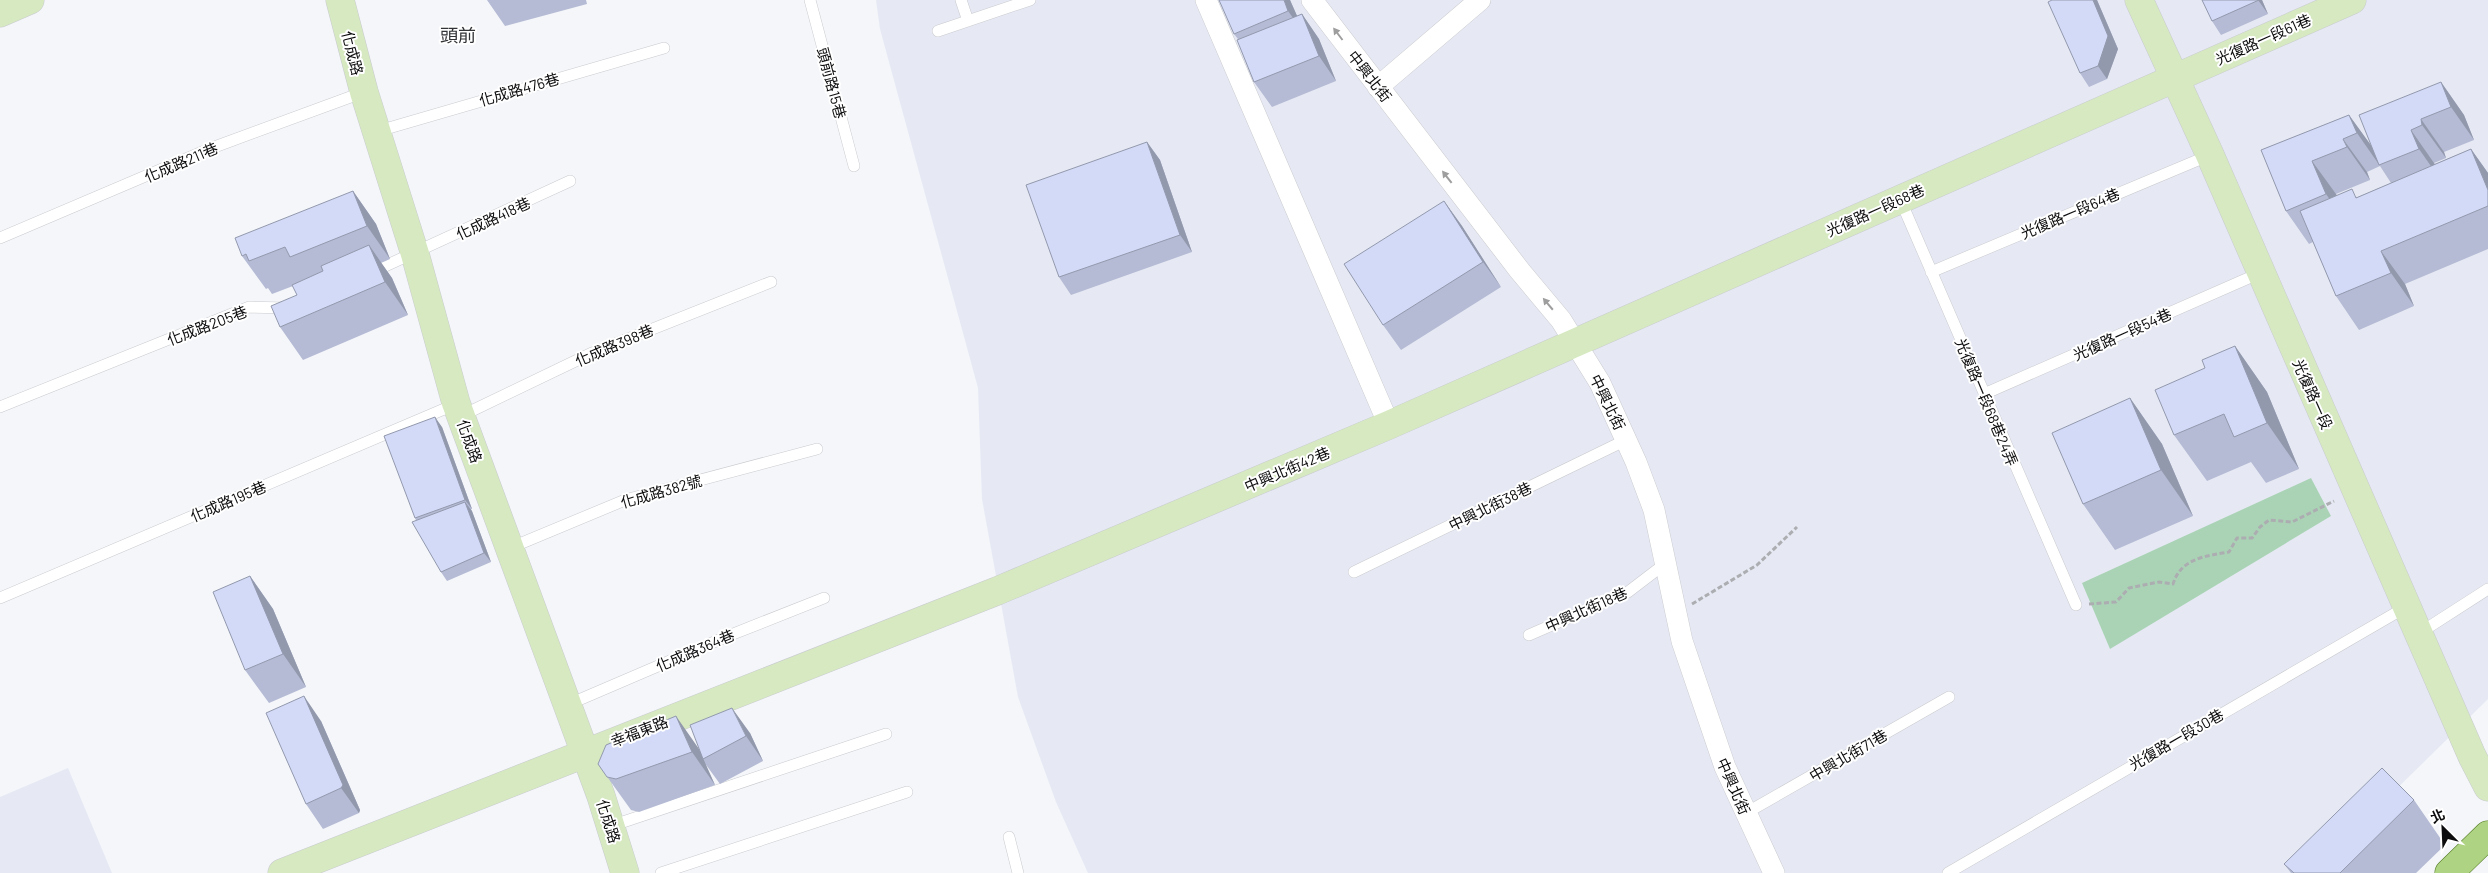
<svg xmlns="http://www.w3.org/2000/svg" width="2488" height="873" font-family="Barlow,'Noto Sans TC',sans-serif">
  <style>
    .built { fill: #e6e9f4 }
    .green { fill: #aad3b6 }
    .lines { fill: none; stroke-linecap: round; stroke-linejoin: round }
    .lane-casing { stroke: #cacbcf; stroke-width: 12 }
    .street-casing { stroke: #cacbcf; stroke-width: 22 }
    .secondary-casing { stroke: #cacbcf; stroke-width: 29 }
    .primary-casing { stroke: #527a23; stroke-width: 29 }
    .path { stroke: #acadb0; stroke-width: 3; stroke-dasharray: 5 2.5; stroke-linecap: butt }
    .lane { stroke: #fff; stroke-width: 11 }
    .street { stroke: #fff; stroke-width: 21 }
    .secondary { stroke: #d6e9c1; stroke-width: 28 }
    .primary { stroke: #aed382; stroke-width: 28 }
    .wall { fill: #b5bbd4; fill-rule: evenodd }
    .shaded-wall { fill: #9399ad }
    .building { fill: #d2daf7; stroke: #9399ad }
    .oneway { fill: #9e9e9f }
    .labels { text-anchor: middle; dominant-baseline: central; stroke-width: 4; stroke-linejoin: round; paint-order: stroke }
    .street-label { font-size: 15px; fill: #0c0c0e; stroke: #fff }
    .quarter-label { font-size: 18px; fill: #323336; stroke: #fff }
  </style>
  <rect width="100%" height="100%" fill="#f4f6fa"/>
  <path class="built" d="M876,0h1612v699l-177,174h-1223l-32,-71 -38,-105 -36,-198 -4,-111 -98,-359z
    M68,768l44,105h-112v-76z"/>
  <path class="green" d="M2311,478l20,38 -221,133 -28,-66z"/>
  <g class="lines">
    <g class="lane-casing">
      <path id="lane" d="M810,0l44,166
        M961,0l7,21
        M938,31l92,-31
        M375,132l289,-84
        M1900,199l176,406
        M0,238l209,-89 155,-57
        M1931,272l279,-117
        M370,273l200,-92
        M1984,394l276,-121
        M0,407l249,-100 38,1
        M461,416l131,-63 179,-71
        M510,548l115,-48 192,-51
        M1354,572l272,-132
        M0,598l456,-194
        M2418,634l70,-45
        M1529,635l99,-43 38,-29
        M567,705l161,-69 96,-38
        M1746,813l203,-116
        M611,826l275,-92
        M1009,837l9,36
        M661,873l246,-81
        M1948,873l458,-266"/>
    </g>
    <g class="street-casing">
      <path id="street" d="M1206,0l183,425
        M1312,0l208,271 41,49 39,63 36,79 18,48 28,131 43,126 49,106
        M1378,87l102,-87"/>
    </g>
    <g class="secondary-casing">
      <path id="secondary" d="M340,0l24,92 51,162 41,149 145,393 24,77
        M2139,0l71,155 262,601 16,31
        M0,13l30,-13
        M282,873l715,-282 392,-166 963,-425"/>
    </g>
    <g class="primary-casing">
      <path id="primary" d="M2449,873l39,-38"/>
    </g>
    <path class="path" d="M1692,604l65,-39 40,-38
      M2089,604l27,-2 13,-14 30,-6 14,2c8,-26 33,-28 56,-32l8,-14h15l8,-11 9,-7 23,2 42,-21"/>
    <use href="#lane" class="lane"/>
    <use href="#street" class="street"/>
    <use href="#secondary" class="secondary"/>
    <use href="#primary" class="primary"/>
  </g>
  <path class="wall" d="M487,0h99l1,4 -82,22z
    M1290,0l7,16 5,-2 17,25 17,42 -64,26 -18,-25 -16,-43 -4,-5z
    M2052,0h45l21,49 -11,30 -18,8 -9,-14z
    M2202,0h60l6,14 -47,21 -9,-14z
    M2441,82l23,33 10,25 -30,12 2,6 -12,5 1,1 36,-15 17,24v76l-83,35 9,22 -55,24 -23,-34 -23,-54 -4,2 -23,-33 -25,-61 88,-35 22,31zM2380,166l11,17 -33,14 -21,-1 -1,-2 34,-14 -3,-8z
    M1147,142l13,18 32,92 -121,43 -12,-18z
    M353,191l23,33 14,35 -9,4 11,15 16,37 -105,45 -23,-33 17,-32 -4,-9 -21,8 -4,-6 -2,1 -24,-33z
    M1444,201l18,25 39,61 -100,63 -18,-25z
    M2235,346l32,46 32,77 -33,14 -15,-21 -44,19 -33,-46 31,-67z
    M2130,398l32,46 31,72 -78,34 -32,-46z
    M442,427l30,82h-1l20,53 -44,19 -6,-9 -26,-54z
    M250,576l23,33 33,78 -37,16 -24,-33z
    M321,721l39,89 -1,3 -36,16 -17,-25z
    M750,733l13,28 -43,23 -16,-22 11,23 -76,27 -8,-2 -33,-46 101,-15z
    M2414,800l31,45 -29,28h-125l-7,-9z"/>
  <path class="shaded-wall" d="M1284,0h6l16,36 -18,-25z
    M2093,0h4l21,49 -11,30 -9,-13z
    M2258,0h4l6,14z
    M1302,14l17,25 17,42 -17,-25z
    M2441,82l23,33 10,25 -23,-33z
    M2349,115l24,33 7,18 -23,-33z
    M2421,119l23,33 2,6 -24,-33z
    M2411,130l23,33 8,19 -23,-33z
    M2343,139l24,33 3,8 -23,-33z
    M1147,142l13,18 32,92 -12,-17z
    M2471,149l17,24v17z
    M2312,161l24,33 13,33 -23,-33z
    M353,191l23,33 14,35 -23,-33z
    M1444,201l18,25 39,61 -18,-25z
    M369,245l23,33 16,37 -23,-33z
    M2381,251l24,33 9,22 -23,-33z
    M2235,346l32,46 32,77 -32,-46z
    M2130,398l32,46 31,72 -32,-46z
    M435,417l7,10 30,82 -7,-9z
    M465,502l7,9 19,51 -7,-9z
    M250,576l23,33 33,78 -23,-33z
    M304,696l17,25 39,89 -1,3 -18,-25z
    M732,708l18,25 13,28 -17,-25z
    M676,716l23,33 16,36 -23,-33z"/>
  <path class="building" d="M1219,0h65l4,11 -54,23z
    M2052,0h41l15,36 -10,30 -18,7 -32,-71z
    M2202,0h57l-47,21z
    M1302,14l17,42 -65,26 -17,-42z
    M2441,82l10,25 -30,12 1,6 -11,5 8,19 -40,16 -20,-50z
    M2349,115l8,18 -14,6 4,8 -35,14 14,33 -40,17 -25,-61z
    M1147,142l33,93 -121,42 -33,-92z
    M2471,149l17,41v16l-107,45 10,22 -55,23 -36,-85 52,-22 4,9z
    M353,191l14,35 -77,31 -5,-10 -36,14 -3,-7 -4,2 -7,-18z
    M1444,201l39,61 -100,63 -39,-61z
    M369,245l16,37 -105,45 -9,-21 26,-11 -5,-10 31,-14 -2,-5z
    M2235,346l32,77 -33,14 -10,-23 -50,21 -19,-45 50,-22 -3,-8z
    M2130,398l31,72 -78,34 -31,-71z
    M435,417l30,83 -50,18 -31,-82z
    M465,502l19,51 -43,19 -29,-50z
    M250,576l33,78 -38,16 -32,-78z
    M304,696l39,89 -2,3 -35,16 -40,-91z
    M732,708l14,28 -43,23 -13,-34z
    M676,716l16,36 -76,27 -9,-2 -9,-13 8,-19z
    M2382,768l32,32 -74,73h-46l-10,-9z"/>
  <defs><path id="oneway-solid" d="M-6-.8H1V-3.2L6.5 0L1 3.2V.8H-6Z" transform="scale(1.25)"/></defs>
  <g class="oneway">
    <use href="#oneway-solid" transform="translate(1338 34) rotate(-127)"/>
    <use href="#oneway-solid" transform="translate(1447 177) rotate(-128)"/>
    <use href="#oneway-solid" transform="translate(1548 304) rotate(-130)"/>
  </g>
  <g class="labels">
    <g class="street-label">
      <text transform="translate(2263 39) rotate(-24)">光復路一段61巷</text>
      <text transform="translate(353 53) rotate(76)">化成路</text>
      <text transform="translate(1370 76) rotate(52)">中興北街</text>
      <text transform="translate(832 83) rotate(75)">頭前路15巷</text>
      <text transform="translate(519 89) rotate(-16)">化成路476巷</text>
      <text transform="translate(181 162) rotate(-23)">化成路211巷</text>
      <text transform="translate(1875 210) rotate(-24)">光復路一段68巷</text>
      <text transform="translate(2070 213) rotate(-23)">光復路一段64巷</text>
      <text transform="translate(493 218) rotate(-25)">化成路418巷</text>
      <text transform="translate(207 325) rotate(-21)">化成路205巷</text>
      <text transform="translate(2122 334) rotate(-24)">光復路一段54巷</text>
      <text transform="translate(614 345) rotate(-23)">化成路398巷</text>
      <text transform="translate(2313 394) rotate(66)">光復路一段</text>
      <text transform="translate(1608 402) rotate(64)">中興北街</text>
      <text transform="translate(1987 402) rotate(67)">光復路一段68巷24弄</text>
      <text transform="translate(470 441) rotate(70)">化成路</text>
      <text transform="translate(1287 469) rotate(-23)">中興北街42巷</text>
      <text transform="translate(661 491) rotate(-16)">化成路382號</text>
      <text transform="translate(228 501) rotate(-23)">化成路195巷</text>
      <text transform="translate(1490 506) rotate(-26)">中興北街38巷</text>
      <text transform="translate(1586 609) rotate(-24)">中興北街18巷</text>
      <text transform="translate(695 650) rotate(-23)">化成路364巷</text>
      <text transform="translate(639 731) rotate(-21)">幸福東路</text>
      <text transform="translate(2176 739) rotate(-30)">光復路一段30巷</text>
      <text transform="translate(1848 755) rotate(-30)">中興北街71巷</text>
      <text transform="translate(1734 786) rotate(66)">中興北街</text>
      <text transform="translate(609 821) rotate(72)">化成路</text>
    </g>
    <g class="quarter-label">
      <text x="458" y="35">頭前</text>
    </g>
  </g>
  <g transform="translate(2443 828) rotate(336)" stroke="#ffffff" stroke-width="4" paint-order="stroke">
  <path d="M0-4L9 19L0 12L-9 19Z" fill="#0c0c0e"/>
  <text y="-8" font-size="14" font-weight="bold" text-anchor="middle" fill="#0c0c0e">北</text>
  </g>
</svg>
